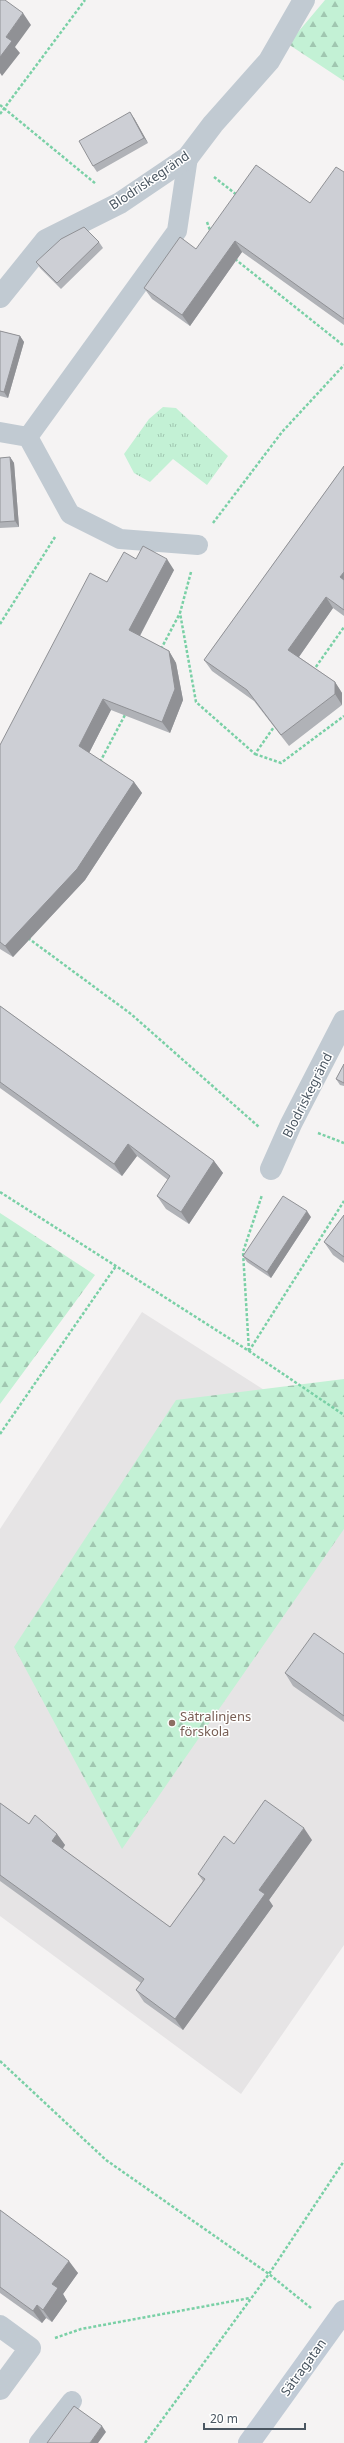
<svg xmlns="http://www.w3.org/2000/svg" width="344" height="2443" font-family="'Noto Sans',sans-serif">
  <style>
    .education { fill: #e6e4e5 }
    .forest { fill: url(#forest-firs) }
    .park { fill: url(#park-tufts) }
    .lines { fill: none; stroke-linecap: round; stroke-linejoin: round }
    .path { stroke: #7ad0a6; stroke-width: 2.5; stroke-dasharray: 3 2; stroke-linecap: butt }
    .lane { stroke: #c1cad2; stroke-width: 20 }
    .street { stroke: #c1cad2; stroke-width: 22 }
    .secondary { stroke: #c1cbd6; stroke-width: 22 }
    .wall { fill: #b0b2b7 }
    .shaded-wall { fill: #909195 }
    .building { fill: #cdcfd5; stroke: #909195 }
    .education-dot { fill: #8d6e63; stroke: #fff; stroke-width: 1.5 }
    .labels { text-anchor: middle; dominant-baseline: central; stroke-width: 3; stroke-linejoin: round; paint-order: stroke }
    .street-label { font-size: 13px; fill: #4a5661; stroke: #fff }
    .education-label { font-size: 13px; fill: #785e54; stroke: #fff; text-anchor: start }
  </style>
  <defs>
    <pattern id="forest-firs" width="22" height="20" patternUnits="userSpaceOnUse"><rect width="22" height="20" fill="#c3f1d5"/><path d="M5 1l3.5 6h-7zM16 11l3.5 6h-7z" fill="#a0c6b0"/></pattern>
    <pattern id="park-tufts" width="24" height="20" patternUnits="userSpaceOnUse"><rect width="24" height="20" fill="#c3f1d5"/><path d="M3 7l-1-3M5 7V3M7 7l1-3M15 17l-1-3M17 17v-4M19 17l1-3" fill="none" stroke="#a0c6b0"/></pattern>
  </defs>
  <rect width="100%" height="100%" fill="#f5f3f3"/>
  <path class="education" d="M142,1312l202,129v504l-103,149 -241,-178v-387z"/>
  <path class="forest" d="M325,0h19v81l-56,-37z
    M0,1213l95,62 -95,129z
    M344,1379v150l-222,320 -108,-202 162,-247z"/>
  <path class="park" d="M163,407l13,1 52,48 -21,29 -34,-26 -23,23 -16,-9 -10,-19 25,-35z"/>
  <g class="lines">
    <path class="path" d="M0,105l96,79
      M0,114l85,-114
      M214,177l23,18
      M207,222l4,11
      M235,259l109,87
      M213,523l69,-91 62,-67
      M191,572l-11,41 16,89 59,52 21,-30
      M0,624l55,-87
      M161,649l19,-36
      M313,671l31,-44
      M255,754l26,9 63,-47
      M100,762l26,-49
      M28,938l103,76 128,113
      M318,1133l26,10
      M0,1192l249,159 95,64
      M249,1351l-6,-99 19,-57
      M249,1351l95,-150
      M0,1434l116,-168
      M0,2061l106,99 163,114 42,34
      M55,2338l26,-9 169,-31
      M145,2443l124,-169 75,-113"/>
    <path class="lane" d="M0,432l28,5 149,-206 11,-74
      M28,437l42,77 50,25 78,6
      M39,2443l33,-42"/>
    <path class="street" d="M0,297l46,-57 74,-37 68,-46 25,-33 56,-63 35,-61
      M271,1169l20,-45 53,-103
      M0,2326l30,22 -30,41"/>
    <path class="secondary" d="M249,2443l95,-132"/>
  </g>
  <path class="wall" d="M134,118l14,25 -51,29 -4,-6z
    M344,172v153l-102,-73 -52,74 -38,-27 -8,-11 52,-39 114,-46z
    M99,242l4,6 -42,41 -21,-21 -4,-6z
    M0,331l20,5 4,6 -16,56 -8,-2z
    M10,457l4,6 5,64 -19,1v-70z
    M344,466v150l-11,-8 -34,49 36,25 7,11v12l-53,41 -35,-45 -42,-30 -8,-11z
    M136,559l38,11 -34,66 29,15 7,12 7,37 -13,33 -59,-23 -22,43 45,29 8,11 -57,87 -72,77 -13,-8v-204l107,-163z
    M0,1006l214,155 9,12 -34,51 -23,-15 -9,-13 11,-16 -31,-24 -15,20 -122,-88z
    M344,1064v22l-4,-1 -4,-6z
    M344,1215v48l-11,-8 -9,-13z
    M311,1217l-40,61 -24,-16 -4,-6z
    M344,1654v68l-51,-36 -8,-13z
    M0,1803l29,21 28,10 8,11 -2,4 107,78 33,-46 -5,-7 36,-30 78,-4 -43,60 4,6 -90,124 -39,-28 -8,-12 5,-7 -141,-102z
    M0,2210l78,63 -15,21 4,7 -15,21 -6,-4 -4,5 -42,-30z"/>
  <path class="shaded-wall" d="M23,13l8,12 -16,22 5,6 -18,23 -2,-3v-16l6,-20z
    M130,112l4,6 14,25 -4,-5z
    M235,241l7,11 -52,74 -8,-11z
    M20,336l4,6 -16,56 -4,-6z
    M10,457l4,6 5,64 -4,-6z
    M167,559l7,11 -37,71 -8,-11z
    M344,572v10l-4,-5z
    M326,597l7,11 -37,53 -8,-11z
    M169,651l7,12 7,37 -13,33 -8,-11z
    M335,682l7,11v12l-7,-11z
    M103,699l8,11 -24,47 -8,-11z
    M134,782l8,11 -57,87 -72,77 -8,-11z
    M128,1144l9,12 -15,20 -8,-12z
    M214,1161l9,12 -34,51 -8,-12z
    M307,1211l4,6 -40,61 -4,-6z
    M304,1828l8,12 -43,60 4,6 -90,124 -8,-11 84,-129z
    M57,1834l8,11 -5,7 -8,-11z
    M69,2261l9,12 -15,21 4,7 -15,21 -9,-12 9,-26z
    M37,2305l9,13 -4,5 -9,-12z
    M102,2426l4,6 -8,11h-8z"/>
  <path class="building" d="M0,0h5l18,13 -17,24 6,4 -12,16z
    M130,112l14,26 -51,28 -14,-25z
    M256,165l54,38 26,-36 8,5v147l-109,-78 -53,74 -38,-27 36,-51 16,12z
    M84,227l15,15 -42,41 -21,-21 25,-23z
    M0,331l20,5 -16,56 -4,-1z
    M10,457l5,64 -15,1v-64z
    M344,466v106l-4,5 4,3v30l-18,-13 -38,53 47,32v12l-54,41 -34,-45 -43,-30z
    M143,546l24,13 -38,71 40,21 6,38 -13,33 -59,-23 -24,47 55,36 -57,87 -72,77 -5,-4v-197l90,-172 17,9 17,-30 12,7z
    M0,1006l214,155 -33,51 -24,-16 13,-20 -42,-32 -14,20 -114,-82z
    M344,1064v19l-8,-4z
    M283,1196l24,15 -40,61 -24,-16z
    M344,1215v42l-20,-15z
    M314,1633l30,21v62l-59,-43z
    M265,1800l39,28 -45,62 6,4 -90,125 -39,-29 8,-11 -144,-104v-72l29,21 6,-9 22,19 -5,7 118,86 35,-48 -7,-5 26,-38 10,8z
    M0,2210l69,51 -17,23 6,4 -15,22 -6,-5 -4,6 -33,-24z
    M74,2406l28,20 -12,17h-43z"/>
  <circle class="education-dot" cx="172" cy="1723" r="4"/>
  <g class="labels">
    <g class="street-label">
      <text transform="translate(149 180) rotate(-34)">Blodriskegränd</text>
      <text transform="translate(307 1095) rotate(-63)">Blodriskegränd</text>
      <text transform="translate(303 2367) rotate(-54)">Sätragatan</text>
    </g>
    <g class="education-label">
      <text x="180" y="1716">Sätralinjens<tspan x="180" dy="15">förskola</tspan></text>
    </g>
  </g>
  <path d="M204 2423v6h101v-6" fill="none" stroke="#4a5661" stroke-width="2"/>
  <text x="210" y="2423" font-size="12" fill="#4a5661" stroke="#ffffff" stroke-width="3" paint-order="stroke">20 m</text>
</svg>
